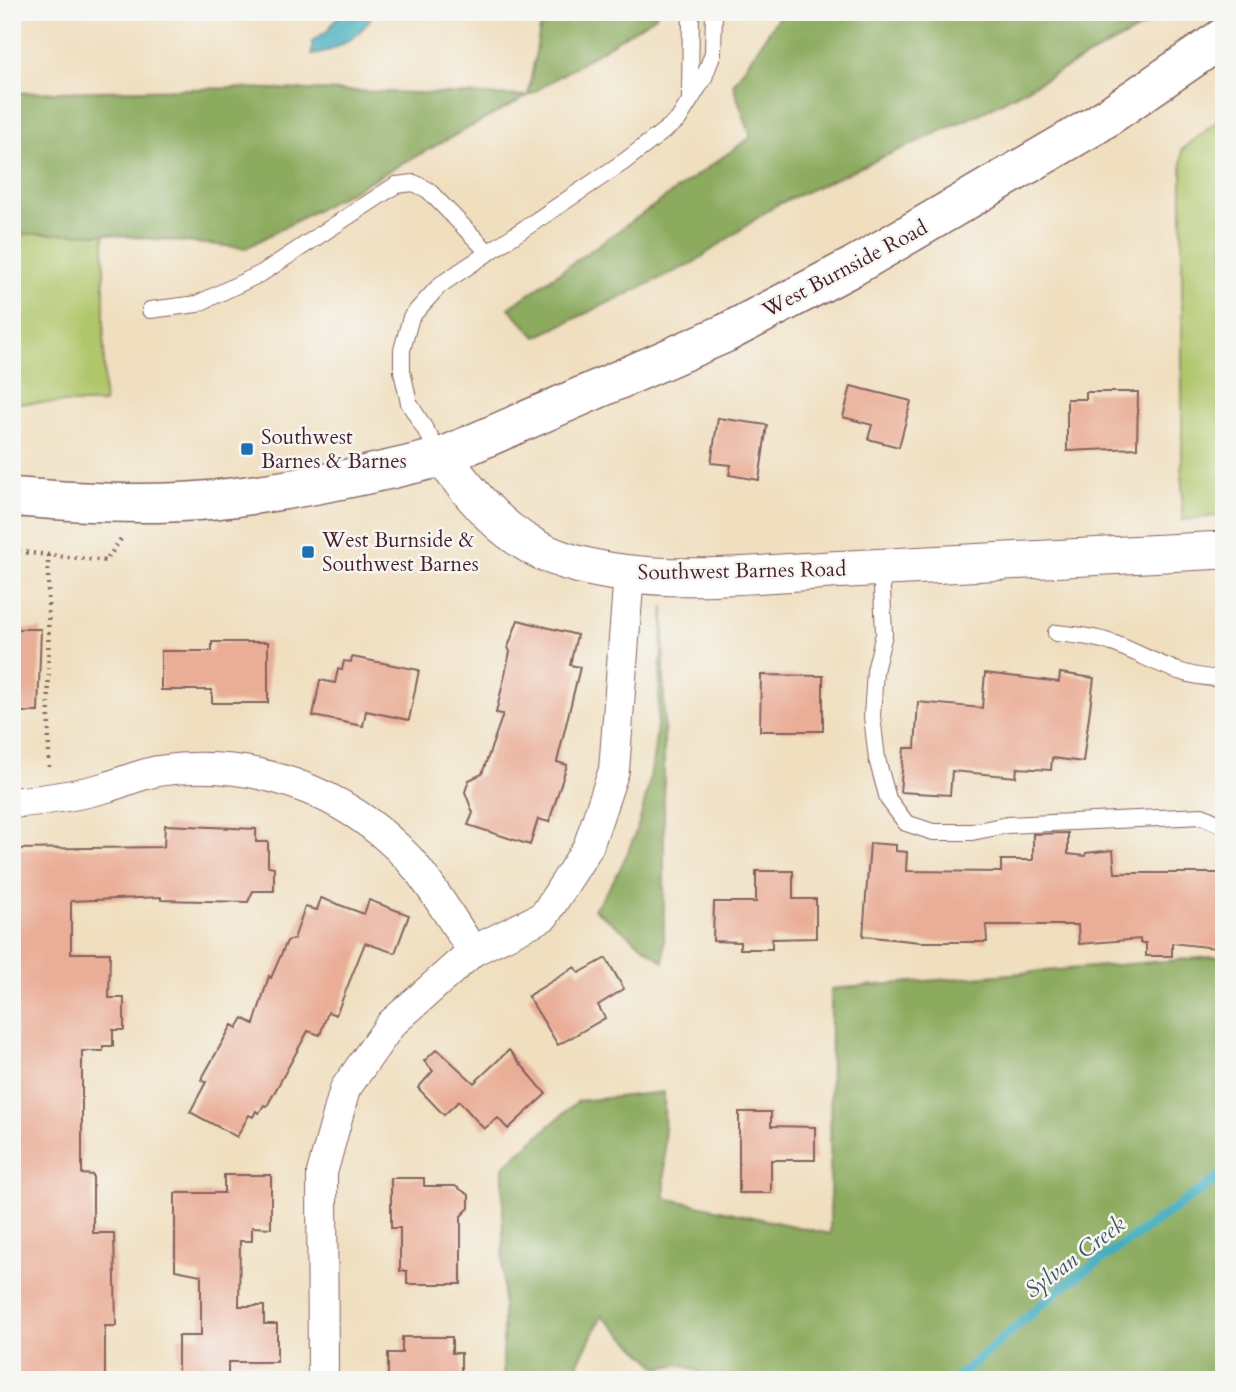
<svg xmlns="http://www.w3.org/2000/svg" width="1236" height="1392" font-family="Cardo,serif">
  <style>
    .green { fill: #b0c66b; stroke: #7d724b; stroke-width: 2 }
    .forest { fill: #8cab5f; stroke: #6b6545; stroke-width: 2 }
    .water { fill: #3eabbd; stroke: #446574; stroke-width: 2 }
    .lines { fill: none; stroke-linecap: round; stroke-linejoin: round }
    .stream { stroke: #3eabbd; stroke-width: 10 }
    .building { fill: #eaad96 }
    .service-casing { stroke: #84625f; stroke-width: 18 }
    .minor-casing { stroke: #84625f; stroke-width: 32 }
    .tertiary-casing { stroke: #84625f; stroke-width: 39 }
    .primary-casing { stroke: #84625f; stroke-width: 41 }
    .path { stroke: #84625f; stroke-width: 4.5; stroke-dasharray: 2 5; stroke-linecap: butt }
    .service { stroke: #fff; stroke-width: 16 }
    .minor { stroke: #fff; stroke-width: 30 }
    .tertiary { stroke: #fff; stroke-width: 37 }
    .primary { stroke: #fff; stroke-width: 38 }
    .poi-dot { fill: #1f6fb2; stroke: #f6f6f2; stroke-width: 2.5 }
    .labels { text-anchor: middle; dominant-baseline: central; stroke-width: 5; stroke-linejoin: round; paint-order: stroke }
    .street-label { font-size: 21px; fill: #4a1f2b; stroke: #f6f6f2 }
    .poi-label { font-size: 21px; fill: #4a1f2b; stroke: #f6f6f2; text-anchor: start }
    .water-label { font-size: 23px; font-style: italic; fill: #455765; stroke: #f6f6f2 }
  </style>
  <rect width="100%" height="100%" fill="#f6f6f2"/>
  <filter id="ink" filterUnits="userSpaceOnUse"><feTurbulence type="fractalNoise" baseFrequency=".0143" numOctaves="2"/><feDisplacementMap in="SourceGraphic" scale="14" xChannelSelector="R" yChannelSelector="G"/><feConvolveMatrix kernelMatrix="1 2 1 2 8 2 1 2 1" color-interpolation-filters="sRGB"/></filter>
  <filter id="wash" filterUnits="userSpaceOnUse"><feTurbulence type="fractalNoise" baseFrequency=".00686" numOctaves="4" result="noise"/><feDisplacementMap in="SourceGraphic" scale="28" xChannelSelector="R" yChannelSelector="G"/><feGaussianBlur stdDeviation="1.57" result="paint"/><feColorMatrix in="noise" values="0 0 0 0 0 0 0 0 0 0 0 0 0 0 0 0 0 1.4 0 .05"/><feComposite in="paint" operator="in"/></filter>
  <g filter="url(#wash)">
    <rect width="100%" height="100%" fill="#f0dfbf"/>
    <path class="green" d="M1224,116v399l-42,5v-370z
      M12,234h92v169h-92z"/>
    <path class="forest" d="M543,12h114l-1,4 -128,80 -282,152 -142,-14h-92v-141l224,-5 292,8z
      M782,12h389l-190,101 -205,92 -83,58 -157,74 -27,-29 242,-171 -18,-52z
      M664,606v356l-70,-53c69,-87 63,-198 70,-303z
      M1224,956v424h-521l-3,-8 -19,-8 -22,4 -57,-52 -33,64h-66v-213l75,-66 86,-9 1,106 165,36 1,-245z"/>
    <path class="water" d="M341,12h33c-11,23 -37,39 -62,43v-14l15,-10z"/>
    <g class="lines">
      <path class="stream" d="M955,1380l107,-93 162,-113"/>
    </g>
    <g id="blocks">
      <path class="building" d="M851,386l60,15 -12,46 -31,-8 4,-14 -29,-8z
        M1086,392h52l-1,56 -70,3v-52h19z
        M718,418l49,7 -8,55 -30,-5 2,-10 -20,-2z
        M518,620l59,15 -7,30 10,2 -23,95 10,3 -18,57 -11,-3 -8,26 -62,-20 5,-12 -8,-21 4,-12 13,-6 21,-60 -7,-1 14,-61 -2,-5z
        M12,629h29l-3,83h-26z
        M212,642h56v61h-56v-13h-51v-39h51z
        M352,657l67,13 -10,50 -43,-9 -3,15 -50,-10 7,-36 15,3 3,-14 4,1 2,-9 7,1z
        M985,673l74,9 1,-9 34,5 -11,84 -31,-4 -1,12 -34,-2 -1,9 -64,-6 -2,24 -50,-3 4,-44h11l3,-46 64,6z
        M761,675l62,1v55h-63z
        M165,825l91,4v13h12v24l6,1v24h-21l-5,11 -87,-2v-3l-90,4v52h39l-1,45h15v32h-11v16h-10v5h-21v123l11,1v58h21l2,93h-11v54h-93v-315h4v-70h-4v-146l152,-2z
        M1068,833v21l17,2 1,-3 27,-3 2,23h109v76l-52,-6v13h-26v-13h-6v-4l-61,5 -1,-19h-92l1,17h-67l-57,-6 7,-93 26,2v6l11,1 -1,19 95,1v-12h32v-26z
        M756,871h37v28h23v39l-44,1v10h-32v-7l-27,-1 1,-39h42z
        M321,898l43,16 5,-14 40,15 -14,38 -30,-10 -29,72 -8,-3 -8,23 -12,-4 -41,75 -3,-1 -5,8 -3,-2 -3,6 -4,-2 -12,22 -47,-25 16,-30 -5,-2 31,-55 5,3 6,-10 11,6 15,-48 2,2 16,-37 7,-2 11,-32 12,3z
        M606,958l18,31 -26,16 7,13 -47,27 -30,-49 47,-29 4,6z
        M437,1049l37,34 35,-33 37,44 -38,35 -10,-11 -14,11 -25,-28 -15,14 -26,-27 15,-17 -9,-10z
        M739,1112h32v14l44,1v33h-44v33h-32z
        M224,1175h47v53l-19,-1v14h-12l-1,65h25v18h13v38h-49v18h-50v-44h23v-61l-26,-5v-77h49z
        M391,1178h33v8h31l14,9v13l-8,8v68h-54v-13h-7v-43h-9z
        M402,1337h50v16h9v27h-73v-27h14z"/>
    </g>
  </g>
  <g filter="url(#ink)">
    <use href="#blocks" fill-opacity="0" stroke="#84625f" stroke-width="2"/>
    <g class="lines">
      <g class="service-casing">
        <path id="service" d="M690,97l1,-85
          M150,310l47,-6 65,-31 134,-88 18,-2 14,7 60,62
          M442,457l-33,-54 -7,-32v-21l9,-33 29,-32 185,-124 53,-41 26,-42 9,-25 1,-41
          M881,567l3,67 -9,37 -3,45 5,43 11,40 18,24 27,9h39l35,-7 195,-9 22,10
          M1056,633c20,2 40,4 59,11 36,14 68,36 109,34"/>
      </g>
      <g class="minor-casing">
        <path id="minor" d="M12,803c32,-3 64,-7 95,-16 16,-5 34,-13 51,-16 93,-14 187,19 251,88 24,27 43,62 64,92
          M323,1380l-1,-207 23,-84 46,-65 82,-73 71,-35 44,-69 26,-77 15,-197"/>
      </g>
      <g class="tertiary-casing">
        <path id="tertiary" d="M442,457c33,42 61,80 113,100 87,33 202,16 294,12 125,-6 250,-12 375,-19"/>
      </g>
      <g class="primary-casing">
        <path id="primary" d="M12,497c65,5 133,9 198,3 78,-8 157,-24 232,-43l284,-124 128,-67 243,-142 127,-87"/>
      </g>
      <path class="path" d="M12,551l94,10 16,-24
        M48,555l1,212"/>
      <use href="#service" class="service"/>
      <use href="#minor" class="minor"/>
      <use href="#tertiary" class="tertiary"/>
      <use href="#primary" class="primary"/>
    </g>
  </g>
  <g class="poi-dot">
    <rect x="240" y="442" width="14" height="14" rx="3.5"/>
    <rect x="301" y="545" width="14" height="14" rx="3.5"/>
  </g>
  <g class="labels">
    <g class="street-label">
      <text transform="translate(845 269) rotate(-28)">West Burnside Road</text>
      <text transform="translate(742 571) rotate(-1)">Southwest Barnes Road</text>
    </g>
    <g class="poi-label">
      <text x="261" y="437">Southwest<tspan x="261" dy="24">Barnes &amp; Barnes</tspan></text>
      <text x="322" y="540">West Burnside &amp;<tspan x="322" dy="24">Southwest Barnes</tspan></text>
    </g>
    <g class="water-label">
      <text transform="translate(1075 1257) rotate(-37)">Sylvan Creek</text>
    </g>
  </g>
  <rect width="1236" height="1392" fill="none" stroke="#f6f6f2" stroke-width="42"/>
</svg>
